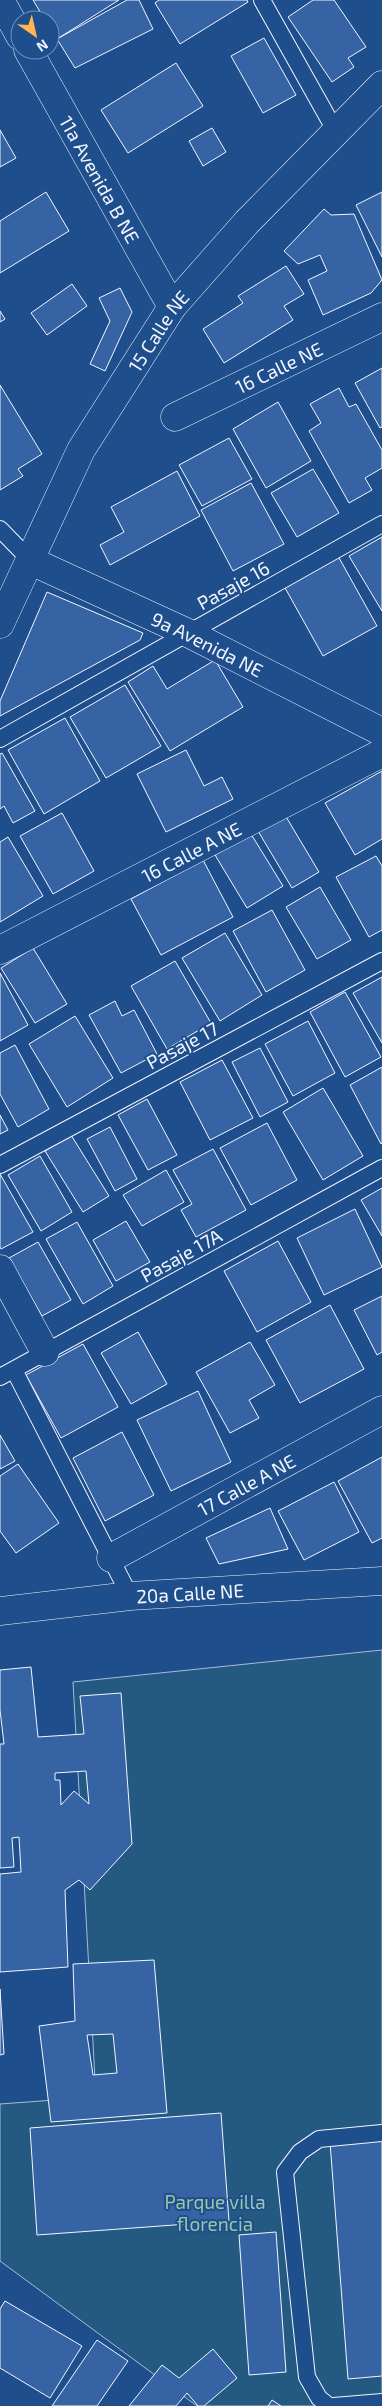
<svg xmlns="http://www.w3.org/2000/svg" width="382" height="2406" font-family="'Exo 2',sans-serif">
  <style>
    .green { fill: #245a82; stroke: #a8bbd7 }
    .building { fill: #3563a3; stroke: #f2f6ff; fill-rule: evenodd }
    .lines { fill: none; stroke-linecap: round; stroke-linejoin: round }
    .service-casing { stroke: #f2f6ff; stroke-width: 18 }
    .minor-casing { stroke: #f2f6ff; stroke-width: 29 }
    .service { stroke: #1f4e8c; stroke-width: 16 }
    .minor { stroke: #1f4e8c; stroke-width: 28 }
    .labels { text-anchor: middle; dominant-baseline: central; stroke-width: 4; stroke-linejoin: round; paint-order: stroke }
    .street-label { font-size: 19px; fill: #f2f6ff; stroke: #1f4e8c }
    .park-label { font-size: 19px; fill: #97c8a6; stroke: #1f4e8c }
  </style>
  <rect width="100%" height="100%" fill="#1f4e8c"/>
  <path class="green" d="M382,1650v756h-185l-197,-145v-157l96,-7 -23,-415z"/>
  <path class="building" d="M33,0h86l-62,39 -7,-11v-8h-5z
    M127,0h12l14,29 -78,39 -18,-29z
    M159,0h88l1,2 -68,42 -25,-41z
    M313,0h21l32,47 -18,11 6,9 -22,15 -44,-65z
    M264,38l32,57 -33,18 -32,-57z
    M176,63l27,43 -75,47 -27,-43z
    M212,128l14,24 -23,14 -14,-25z
    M0,130l16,28 -16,9z
    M46,192l23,39 -69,42v-52z
    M382,192v65l-26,-52z
    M324,209l7,6 23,-1 28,66 -11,13 -48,22 -15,-35 19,-9 -7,-16 -22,9 -14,-13z
    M286,266l18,28 -20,12 9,14 -69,43 -21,-34 40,-26 -5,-7z
    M72,284l15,22 -40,29 -16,-22z
    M120,288l12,24 -27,59 -15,-7 20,-43 -11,-23z
    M0,311l5,8 -5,3z
    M382,368v59l-2,1 -25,-45z
    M0,385l42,69 -24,15 5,7 -23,14z
    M339,388l10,19 7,-3 26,46v18l-17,10 7,12 -23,13 -40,-72 12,-8 -11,-19z
    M278,402l33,59 -45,27 -33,-59z
    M229,438l23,41 -50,27 -23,-41z
    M313,469l26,44 -42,24 -26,-44z
    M177,471l23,45 -90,49 -10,-20 24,-13 -13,-25z
    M251,483l33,61 -51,27 -32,-61z
    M382,537v74l-33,-55z
    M338,556l39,70 -54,30 -39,-70z
    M47,592l96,41 -3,7 -140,76v-15z
    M215,660l28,47 -73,44 -42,-69 25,-16 14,23z
    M125,685l36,61 -55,32 -36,-61z
    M65,718l35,63 -56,33 -36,-64z
    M186,750l18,36 18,-9 11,22 -67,33 -29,-58z
    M2,753l33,58 -22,12 -9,-17 -4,3v-55z
    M382,771v68l-27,16 -30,-52z
    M282,810l37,62 -27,16 -37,-62z
    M62,813l32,58 -41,23 -33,-58z
    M251,834l32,52 -36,22 -32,-53z
    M8,837l35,59 -43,26v-80z
    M376,856l6,10v64l-13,7 -33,-60z
    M203,860l30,57 -72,38 -30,-56z
    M320,887l31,53 -34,19 -31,-52z
    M272,910l33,60 -39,22 -33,-61z
    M225,933l37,62 -42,26 -38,-63z
    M33,948l34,56 -32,19 -34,-55z
    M175,961l36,62 -44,26 -36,-63z
    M0,973l28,52 -28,16z
    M382,977v66l-29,-50z
    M345,992l36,65 -36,20 -35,-65z
    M115,1001l7,15 12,-6 23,44 -36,19 -32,-58z
    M75,1016l38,62 -46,29 -38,-63z
    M308,1021l27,52 -42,23 -28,-52z
    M15,1045l34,64 -31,18 -18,-33v-41z
    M260,1048l28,54 -28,15 -28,-55z
    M222,1060l31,58 -43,22 -30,-58z
    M382,1067v76l-1,1 -31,-59z
    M323,1088l40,68 -40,24 -40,-68z
    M147,1099l30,56 -29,15 -30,-55z
    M0,1115l8,15 -8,4z
    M267,1123l30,57 -46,25 -31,-57z
    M110,1127l27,52 -22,12 -28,-52z
    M71,1135l38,61 -26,16 -38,-61z
    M213,1149l33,61 -50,27 -15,-27 11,-6 -19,-34z
    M40,1156l32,56 -31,19 -33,-56z
    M166,1170l18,32 -42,24 -19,-31z
    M0,1174l33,58 -32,17 -1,-2z
    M382,1188v48l-21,-36z
    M355,1209l27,58 -58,28 -27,-57z
    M126,1221l24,41 -34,19 -23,-41z
    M77,1222l36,64 -30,18 -37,-65z
    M278,1241l33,61 -54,30 -33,-61z
    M38,1242l33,58 -29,16 -33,-58z
    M382,1296v56l-5,3 -23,-45z
    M330,1305l34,64 -64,34 -34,-63z
    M138,1332l29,52 -36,20 -30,-51z
    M250,1342l25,43 -26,15 10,18 -29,15 -34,-61z
    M83,1344l35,63 -57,31 -35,-63z
    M198,1391l33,71 -60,29 -34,-71z
    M122,1432l32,63 -49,26 -32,-63z
    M0,1435l15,26 -15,8z
    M382,1457v81l-10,5 -34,-62z
    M18,1464l41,59 -43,30 -16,-22v-55z
    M334,1482l25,50 -55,28 -26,-49z
    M270,1508l18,41 -69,15 -13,-26z
    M31,1667l7,70 46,-3 -4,-38 41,-3 11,151 -42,46 -11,-10 -14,10 3,77 -68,5v-98l21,-2 -2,-35 -7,1 2,29 -14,1v-124h4l-4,-34v-40zM86,1771l3,33 -15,-13 -13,14 -1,-25h-5v-7z
    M154,1960l13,153 -116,9 -12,-96 36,-5 -2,-57zM113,2034l4,39 -24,2 -6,-40z
    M0,1989l4,65 -4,1z
    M221,2113l8,108 -192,14 -7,-107z
    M382,2138v238l-34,3 -18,-237z
    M276,2232l10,140 -37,3 -10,-140z
    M5,2301l77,45 -32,52 -50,-30v-59z
    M97,2340l31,21 -31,45h-45z
    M213,2349l24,29 -33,28h-6l-11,-13 -11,13h-47l33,-41 17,13z
    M272,2400l9,6h-13z"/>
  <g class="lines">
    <g class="service-casing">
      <path id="service" d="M262,0l74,132
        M0,529l31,32
        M0,739l382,-215
        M0,1165l382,-204
        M14,1370l116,226
        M0,1377l382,-209
        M329,2406l-10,-8 -12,-21 -22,-205 15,-20 19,-13 63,-6
        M334,2406l48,-4"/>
    </g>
    <g class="minor-casing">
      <g id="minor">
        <path d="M0,0l20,36"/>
        <path id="s1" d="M28,50l144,257"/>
        <path id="s2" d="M175,417l207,-100"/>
        <path id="s3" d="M31,561l157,72 194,99"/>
        <path id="s4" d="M0,624l81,-174 91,-143 75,-85 135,-137"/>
        <path id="s5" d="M0,950l382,-197"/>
        <path d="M0,1269l45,83"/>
        <path id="s6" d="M111,1558l271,-148"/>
        <path id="s7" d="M0,1611l130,-15 252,-15"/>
      </g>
    </g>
    <use href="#service" class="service"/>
    <use href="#minor" class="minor"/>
  </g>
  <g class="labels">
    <g class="street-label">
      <text stroke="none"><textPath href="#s1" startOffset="148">11a Avenida B NE</textPath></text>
      <text stroke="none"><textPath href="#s4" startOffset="334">15 Calle NE</textPath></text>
      <text stroke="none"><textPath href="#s2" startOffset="115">16 Calle NE</textPath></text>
      <text transform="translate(233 585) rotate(-29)">Pasaje 16</text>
      <text stroke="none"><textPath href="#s3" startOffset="195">9a Avenida NE</textPath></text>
      <text stroke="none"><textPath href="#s5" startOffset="215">16 Calle A NE</textPath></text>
      <text transform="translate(182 1045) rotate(-28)">Pasaje 17</text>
      <text transform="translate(181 1255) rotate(-29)">Pasaje 17A</text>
      <text stroke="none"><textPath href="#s6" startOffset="154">17 Calle A NE</textPath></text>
      <text stroke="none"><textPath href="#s7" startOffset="191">20a Calle NE</textPath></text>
    </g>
    <g class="park-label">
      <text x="215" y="2201">Parque villa<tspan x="215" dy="22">florencia</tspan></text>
    </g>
  </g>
  <g transform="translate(35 35) rotate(146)"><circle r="24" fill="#1f4e8c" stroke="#7391ba"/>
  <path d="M0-4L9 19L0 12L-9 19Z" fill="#ffb74d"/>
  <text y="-8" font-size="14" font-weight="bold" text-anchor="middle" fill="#f2f6ff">N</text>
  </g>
</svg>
